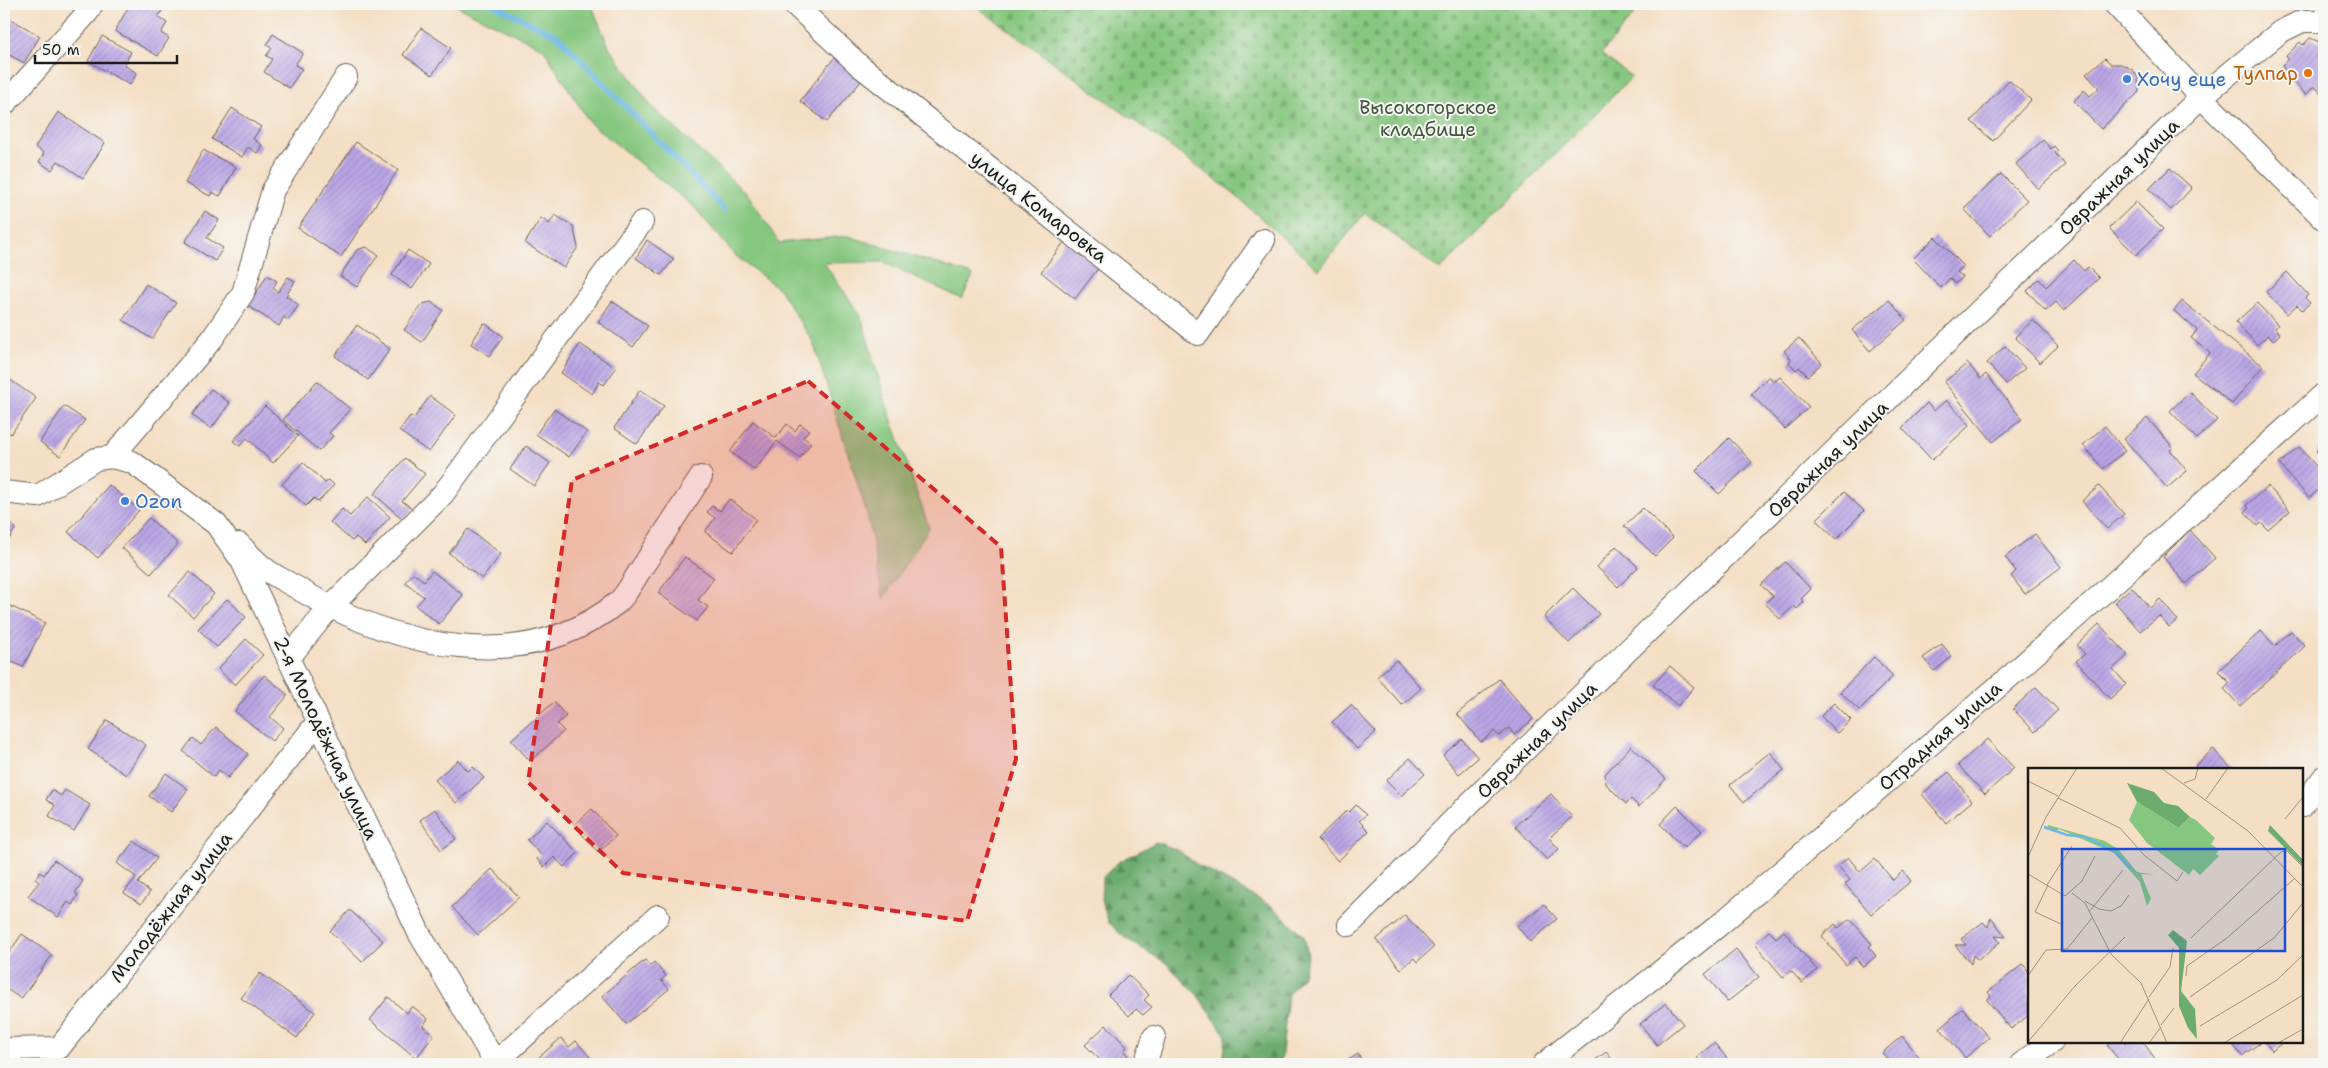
<svg xmlns="http://www.w3.org/2000/svg" width="2328" height="1068" font-family="'Shantell Sans',sans-serif">
  <style>
    .green { fill: #86c77f; stroke: #51724e }
    .forest { fill: url(#forest-firs); stroke: #446445 }
    .cemetery { fill: url(#cemetery-stones); stroke: #51724e }
    .lines { fill: none; stroke-linecap: round; stroke-linejoin: round }
    .stream { stroke: #6cb8e5; stroke-width: 5.5 }
    .building { fill: url(#building-hatch) }
    .minor-casing { stroke: #686057; stroke-width: 24 }
    .minor { stroke: #fff; stroke-width: 22 }
    .marked { fill: #d62828; fill-opacity: 0.2; stroke: #d62828; stroke-width: 4; stroke-dasharray: 10 6; stroke-linejoin: round }
    .food-dot { fill: #e8710a; stroke: #f6f6f2; stroke-width: 2 }
    .shop-dot { fill: #3f7fe0; stroke: #f6f6f2; stroke-width: 2 }
    .labels { text-anchor: middle; dominant-baseline: central; stroke-width: 4; stroke-linejoin: round; paint-order: stroke }
    .food-label { font-size: 19px; fill: #c56008; stroke: #f6f6f2; text-anchor: end }
    .shop-label { font-size: 19px; fill: #366cbe; stroke: #f6f6f2; text-anchor: start }
    .park-label { font-size: 19px; fill: #41583f; stroke: #f6f6f2 }
    .street-label { font-size: 19px; fill: #1c1c1c; stroke: #f6f6f2 }
    .inset-river { fill: none; stroke: #6cb8e5; stroke-width: 2.5 }
    .inset-road { fill: none; stroke: #9e9181; stroke-width: 1 }
    .view { fill: #1d4ed8; fill-opacity: 0.15; stroke: #1d4ed8; stroke-width: 2.5 }
    .inset-edge { fill: none; stroke: #1c1c1c; stroke-width: 2.5 }
  </style>
  <defs>
    <pattern id="forest-firs" width="22" height="20" patternUnits="userSpaceOnUse" patternTransform="scale(1.25)"><rect width="22" height="20" fill="#6cac6e"/><path d="M5 1l3.5 6h-7zM16 11l3.5 6h-7z" fill="#588b5a"/></pattern>
    <pattern id="cemetery-stones" width="16" height="16" patternUnits="userSpaceOnUse" patternTransform="scale(1.25)"><rect width="16" height="16" fill="#86c77f"/><path d="M2 7V4a2 2 0 0 1 4 0v3zM10 15v-3a2 2 0 0 1 4 0v3z" fill="#73aa6d"/></pattern>
    <pattern id="building-hatch" width="6" height="6" patternUnits="userSpaceOnUse" patternTransform="scale(1.25)"><rect width="6" height="6" fill="#baa5e5"/><path d="M-1 1l2-2M0 6l6-6M5 7l2-2" fill="none" stroke="#9f8dc4"/></pattern>
  </defs>
  <rect width="100%" height="100%" fill="#f6f6f2"/>
  <filter id="ink" filterUnits="userSpaceOnUse"><feTurbulence type="fractalNoise" baseFrequency=".02" numOctaves="2"/><feDisplacementMap in="SourceGraphic" scale="10" xChannelSelector="R" yChannelSelector="G"/><feConvolveMatrix kernelMatrix="1 2 1 2 8 2 1 2 1" color-interpolation-filters="sRGB"/></filter>
  <filter id="wash" filterUnits="userSpaceOnUse"><feTurbulence type="fractalNoise" baseFrequency=".0096" numOctaves="4" result="noise"/><feDisplacementMap in="SourceGraphic" scale="20" xChannelSelector="R" yChannelSelector="G"/><feGaussianBlur stdDeviation="1.12" result="paint"/><feColorMatrix in="noise" values="0 0 0 0 0 0 0 0 0 0 0 0 0 0 0 0 0 1.4 0 .05"/><feComposite in="paint" operator="in"/></filter>
  <g filter="url(#wash)">
    <rect width="100%" height="100%" fill="#f4dfc5"/>
    <path class="green" d="M453,4h138l18,43 43,60 97,89 30,47 69,-7 125,39 -11,24 -79,-37 -59,1 37,53 24,84 44,128 -46,71 -15,-82 -55,-175 -34,-53 -43,-33 -42,-49 -104,-84 -47,-75z"/>
    <path class="forest" d="M1156,842l22,8 18,14 77,43 31,29 4,21 -6,20 -14,17 -7,70h-58l3,-28 -28,-40 -32,-33 -41,-25 -16,-15 -8,-23 1,-22 15,-15z"/>
    <path class="cemetery" d="M973,4h656l9,6 -37,44 31,23 -192,193 -75,-57 -46,57 -92,-82z"/>
    <g class="lines">
      <path class="stream" d="M492,4l66,32 167,174"/>
    </g>
    <g id="blocks">
      <path class="building" d="M130,4h28l6,3 -6,10 9,6 -6,10 8,5 -11,18 -43,-25z
        M4,15l36,21 -16,27 -20,-11z
        M421,28l30,20 -19,27 -29,-20z
        M273,34l30,19 -8,12 7,4 -13,19 -25,-16 8,-13 -6,-3 6,-8 -6,-3z
        M102,36l29,16 -7,13 13,8 -7,12 -42,-24z
        M2310,38l14,6v52l-10,-10 -8,9 -19,-20 -5,-10 6,-6 -2,-3 14,-14 3,3z
        M834,58l28,22 -35,42 -27,-21z
        M2105,58l6,6h10l12,6 5,8 1,14 -38,37 -27,-28 10,-11 6,6 9,-8 -13,-14z
        M2009,80l22,20 -38,41 -22,-20z
        M232,108l29,19 -8,12 9,6 -5,8 -9,-6 -6,10 -30,-18z
        M58,112l47,31 -22,35 -25,-17 -6,9 -13,-8 5,-9 -9,-6z
        M2043,140l8,9 3,-3 4,5 -3,2 10,12 -27,24 -22,-25z
        M356,142l42,28 -57,87 -43,-29z
        M203,150l33,17 -16,29 -8,-4 -2,4 -25,-13z
        M2170,168l22,20 -21,22 -22,-21z
        M2001,174l26,26 -37,36 -26,-27z
        M2136,202l27,27 -27,26 -27,-27z
        M205,211l14,9 -12,18 16,10 -8,13 -30,-19z
        M555,215l18,11 5,21 -14,21 -39,-25 16,-25 8,6z
        M1935,237l29,29 -7,6 6,5 -8,7 -5,-6 -9,10 -28,-29z
        M647,240l27,19 -13,16 -25,-17z
        M1065,241l34,26 -24,32 -34,-27z
        M366,247l12,8 -21,32 -17,-11 17,-26z
        M408,250l21,14 -17,25 -20,-14z
        M2074,260l10,11 4,-4 11,11 -35,33 -8,-9 -10,9 -19,-20 12,-12 7,8z
        M2287,272l21,23 -3,3 5,5 -8,7 -5,-5 -10,9 -21,-22z
        M267,275l10,6 -4,7 5,4 10,-15 7,4 -9,15 13,9 -11,15 -4,-3 -5,9 -31,-20z
        M146,284l30,19 -24,36 -29,-19z
        M1889,300l17,20 -36,31 -18,-21z
        M612,301l36,25 -15,21 -35,-25z
        M2182,301l81,65 -31,38 -39,-31 17,-20 -19,-15 6,-8 -23,-19z
        M431,302l12,8 -21,32 -18,-12 18,-26z
        M2257,303l21,22 -3,3 5,6 -7,7 -5,-6 -11,10 -21,-23z
        M2033,320l25,26 -18,17 -25,-26z
        M484,323l19,13 -13,20 -19,-12z
        M357,325l33,24 -22,31 -33,-24z
        M1799,338l23,25 -14,13 -9,-9 -3,3 -7,-8 2,-3 -7,-8z
        M580,344l36,24 -12,17 -5,-3 -7,12 -31,-21z
        M2005,346l20,22 -19,16 -19,-21z
        M1968,363l12,16 6,-5 36,45 -29,23 -49,-60z
        M1769,376l5,6 6,-5 29,30 -24,22 -34,-35z
        M6,377l30,21 -25,36 -7,-4v-50z
        M317,381l33,28 -21,24 4,3 -14,15 -36,-31z
        M211,389l19,14 -19,26 -19,-14z
        M640,390l24,16 -27,38 -23,-16z
        M2190,392l27,28 -20,19 -27,-28z
        M430,396l26,19 -27,37 -30,-21 11,-15 4,2z
        M1946,400l24,25 -38,35 -30,-32 25,-25 7,8z
        M64,406l21,14 -25,36 -20,-14z
        M265,406l33,30 -25,27 -26,-25 -7,8 -7,-5z
        M554,409l33,23 -18,25 -33,-23z
        M2147,418l26,29 -3,3 17,21 -20,17 -43,-49z
        M753,421l23,17 11,-14 8,7 5,-7 9,6 -6,7 8,6 -11,15 -23,-17 -22,29 -25,-18z
        M2105,426l20,25 -22,18 -20,-24z
        M1729,438l23,24 -33,32 -23,-23z
        M2324,442v18l-8,-9z
        M526,446l24,17 -16,23 -24,-17z
        M2299,447l25,28v10l-15,13 -30,-34z
        M405,458l20,16 -23,27 11,8 -9,11 -30,-26z
        M303,462l22,21 4,-3 5,5 -16,17 -4,-4 -8,8 -24,-22z
        M109,485l30,25 -41,48 -30,-26z
        M2099,486l25,28 -17,15 -25,-28z
        M2268,486l22,25 -22,19 -7,-7 -3,3 -13,-14 4,-4 -3,-3z
        M1844,492l20,19 -28,28 -20,-19z
        M368,497l22,20 -25,28 -9,-8 -4,4 -22,-19 12,-13 8,7z
        M729,499l27,20 -23,33 -28,-20 10,-14 -8,-6 5,-6 8,5z
        M1643,508l30,30 -18,18 -31,-30z
        M149,518l29,26 -27,30 -29,-26z
        M4,520l12,8 -9,14 -3,-2z
        M468,529l33,25 -19,25 -33,-26z
        M2190,530l25,28 -29,26 -23,-27z
        M2035,534l26,33 -36,27 -14,-18 5,-5 -11,-14z
        M1616,546l22,21 -20,20 -21,-20z
        M685,557l29,21 -16,22 10,7 -11,14 -39,-28z
        M1785,562l26,27 -10,10 3,3 -7,7 -3,-3 -14,13 -15,-16 8,-7 -12,-11z
        M432,571l31,24 -24,29 -23,-18 8,-9 -19,-15 8,-9 11,8z
        M190,572l24,22 -21,23 -24,-22z
        M2132,587l18,21 10,-9 17,21 -8,7 -10,-11 -19,15 -25,-29z
        M1573,588l26,26 -30,29 -25,-26z
        M227,599l19,18 -29,30 -19,-18z
        M4,603l41,20 -22,44 -19,-9z
        M2099,624l29,31 -15,14 13,15 -16,15 -34,-38 9,-7 -8,-9z
        M2261,631l14,15 16,-15 14,15 -65,60 -16,-17 6,-6 -12,-12z
        M246,639l17,16 -28,30 -17,-16z
        M1942,644l10,13 -18,14 -11,-13z
        M1874,657l19,19 -34,34 -19,-18z
        M1396,660l25,28 -19,17 -25,-28z
        M1670,666l24,21 -16,19 -25,-21z
        M264,675l24,20 -18,22 13,11 -11,13 -37,-30z
        M1499,679l34,40 -19,16 -5,-7 -10,8 -5,-5 -13,11 -24,-28z
        M2036,687l22,23 -23,22 -22,-23z
        M554,702l12,14 -9,8 7,7 -34,30 -19,-21z
        M1834,703l17,17 -14,13 -16,-17z
        M1351,705l25,27 -19,17 -25,-27z
        M107,720l39,25 -20,30 -38,-26z
        M216,727l32,27 -20,24 -9,-8 -5,7 -31,-26 10,-13 8,7z
        M1462,739l16,19 -19,16 -16,-19z
        M1987,739l27,29 -29,26 -27,-29z
        M1631,746l35,33 -27,28 -8,-8 -5,5 -20,-20 -1,-10z
        M2213,749l19,20h-35l-2,-3z
        M1770,752l14,18 -40,32 -14,-17z
        M1410,758l15,16 -24,22 -15,-15z
        M458,760l10,11 5,-4 11,11 -28,25 -21,-23z
        M1949,772l23,29 -26,22 -24,-29z
        M166,773l22,16 -17,23 -22,-16z
        M52,790l9,6 4,-6 25,15 -16,26 -25,-15 6,-11 -9,-5z
        M1551,794l21,23 -23,21 10,11 -12,11 -32,-34z
        M1356,805l10,10 -7,6 10,10 -31,30 -21,-22 30,-29 2,2z
        M1677,806l25,25 -18,17 -24,-24z
        M435,809l21,30 -15,11 -21,-30z
        M592,809l24,27 -18,16 -24,-27z
        M547,821l31,32 -14,14 -10,-10 -10,10 -7,-8 4,-4 -14,-15z
        M134,841l23,17 -19,25 12,9 -9,12 -17,-11 12,-16 -19,-14z
        M1848,857l12,15 15,-13 18,21 10,-9 8,10 -40,33 -26,-30 5,-4 -12,-14z
        M54,860l29,21 -8,12 3,2 -6,10 -4,-3 -10,15 -30,-21 11,-14 -4,-3 5,-7 4,3z
        M492,869l27,28 -41,38 -26,-28z
        M1544,904l13,15 -27,23 -13,-16z
        M350,910l33,31 -21,21 -32,-31z
        M1405,915l29,32 -17,15 -3,-4 -13,11 -25,-29z
        M1991,917l15,20 -11,-1 5,6 -22,18 -5,-5 -2,9 -16,-19h11l-5,-6 22,-17 5,5z
        M1850,919l22,25 -3,3 7,9 -13,11 -8,-10 -9,8 -24,-29 13,-12 3,4z
        M1769,931l7,7 8,-7 33,39 -15,13 -11,-12 -8,6 -28,-33z
        M22,934l30,21 -31,44 -17,-12v-27z
        M1736,949l23,28 -32,25 -22,-28z
        M645,960l5,6 4,-4 12,14 -5,4 8,9 -43,35 -24,-28z
        M2023,964l6,8v43l-18,14 -24,-29 4,-4 -3,-4z
        M260,973l55,39 -18,26 -56,-40z
        M1128,975l21,20 -5,5 8,7 -9,8 -7,-6 -7,7 -21,-21z
        M388,997l19,16 5,-7 16,13 -5,7 11,9 -18,23 -46,-38z
        M1666,1003l17,21 -26,21 -17,-21z
        M1963,1008l26,30 -24,20 -25,-30z
        M1106,1025l21,22 -3,4 5,6 -8,7h-3l-5,-4 -5,4h-4l-19,-19z
        M1902,1036l23,28h-33l-10,-11z
        M561,1038l8,9 7,-6 20,23h-65z
        M2112,1042h31l13,18 -6,4h-36l5,-4 -12,-15z
        M2231,1042h30l-19,14z
        M2265,1042h18l-11,9z
        M1714,1043l18,21h-29l-6,-7z
        M1606,1052l10,12h-26z
        M1358,1054l6,10h-22z"/>
    </g>
  </g>
  <g filter="url(#ink)">
    <use href="#blocks" fill-opacity="0" stroke="#686057" stroke-width="1"/>
    <g class="lines">
      <g class="minor-casing">
        <path id="minor" d="M794,4l65,61 339,269 66,-94
          M2115,4l86,93 123,122
          M4,105l83,-92 5,-9
          M112,457l20,5 84,62 26,37 177,372 77,131
          M4,492l34,4 58,-37 16,-2 100,-118 31,-46 30,-103 73,-113
          M239,544c8,8 16,17 25,24 11,9 26,15 38,23 95,56 221,87 315,12 10,-8 17,-24 24,-34 20,-31 40,-61 60,-92
          M288,659l42,-52 113,-113 199,-272
          M2302,806l22,-29
          M1349,925l122,-123 730,-705 79,-65 22,-11h22
          M4,1049l55,-1 258,-325
          M494,1064l164,-148
          M1145,1064l9,-27
          M1544,1064l174,-138 297,-254 309,-278
          M2021,1064l31,-22"/>
      </g>
      <use href="#minor" class="minor"/>
    </g>
  </g>
  <path class="marked" d="M808,381l193,166 15,212 -49,162 -344,-48 -95,-91 44,-302z"/>
  <circle class="food-dot" cx="2308" cy="73" r="5"/>
  <g class="shop-dot">
    <circle cx="2127" cy="79" r="5"/>
    <circle cx="125" cy="501" r="5"/>
  </g>
  <g class="labels">
    <g class="food-label">
      <text x="2298" y="73">Тулпар</text>
    </g>
    <g class="shop-label">
      <text x="2137" y="79">Хочу еще</text>
      <text x="135" y="501">Ozon</text>
    </g>
    <g class="park-label">
      <text x="1428" y="107">Высокогорское<tspan x="1428" dy="22">кладбище</tspan></text>
    </g>
    <g class="street-label">
      <text transform="translate(2119 177) rotate(-44)">Овражная улица</text>
      <text transform="translate(1039 207) rotate(38)">улица Комаровка</text>
      <text transform="translate(1828 459) rotate(-44)">Овражная улица</text>
      <text transform="translate(1940 736) rotate(-41)">Отрадная улица</text>
      <text transform="translate(326 738) rotate(65)">2-я Молодёжная улица</text>
      <text transform="translate(1537 740) rotate(-44)">Овражная улица</text>
      <text transform="translate(171 907) rotate(-52)">Молодёжная улица</text>
    </g>
  </g>
  <g transform="translate(2028 768)">
    <rect width="275" height="275" fill="#f4dfc5"/>
    <path d="M20,57l57,16 13,8 19,23 18,3 -14,-1 10,25 -4,7 -7,-24 -26,-29 -55,-24 -4,3 -8,-3z" fill="#86c77f"/>
    <path d="M99,15l27,9 10,11 14,3 12,11 -11,11 -42,-26zM242,57l33,35v6l-35,-35zM145,162l14,11 -6,50 14,18 2,30 -9,-11 -9,-22v-58l-11,-13z" fill="#6cac6e"/>
    <path d="M109,34l42,26 11,-11 6,3 19,18 -4,6 8,6 -3,4 3,2 -19,19 -7,-6 -4,6 -42,-32 -18,-23z" fill="#86c77f"/>
    <path class="inset-river" d="M16,59l23,8 18,2 30,15 16,17"/>
    <path class="inset-road" d="M133,0l87,63 55,56M0,13l30,15M156,15l11,-4 3,-11M30,30l62,30 24,27 33,26 6,-9M178,31l22,-31M257,51l18,-22M0,89l18,-40 31,-49M0,106l37,22 17,-15 13,-25M19,117l25,-39M20,117l-13,27 26,12M44,125l13,10 26,51 30,29 26,60M57,133l14,8 12,2 10,-5 8,-11M61,144l34,-42M163,170l90,-86 6,-1 16,16M0,208l18,-26 21,-1 25,-31M158,208l1,-10 40,-28 67,-59M121,229l21,-30 3,-19M162,229l84,-59 29,-35M133,257l13,-17M172,258l77,-46 26,-25M0,274l47,-56 50,-49M92,275l29,-44M121,275l12,-16M196,275l79,-48M250,275l25,-14"/>
    <path class="view" d="M34,81h223v102h-223z"/>
    <rect width="275" height="275" class="inset-edge"/>
  </g>
  <rect width="2328" height="1068" fill="none" stroke="#f6f6f2" stroke-width="20"/>
  <path d="M35 55v8h142v-8" fill="none" stroke="#1c1c1c" stroke-width="2.5"/>
  <text x="42" y="55" font-size="15" fill="#1c1c1c" stroke="#f6f6f2" stroke-width="4" paint-order="stroke">50 m</text>
</svg>
